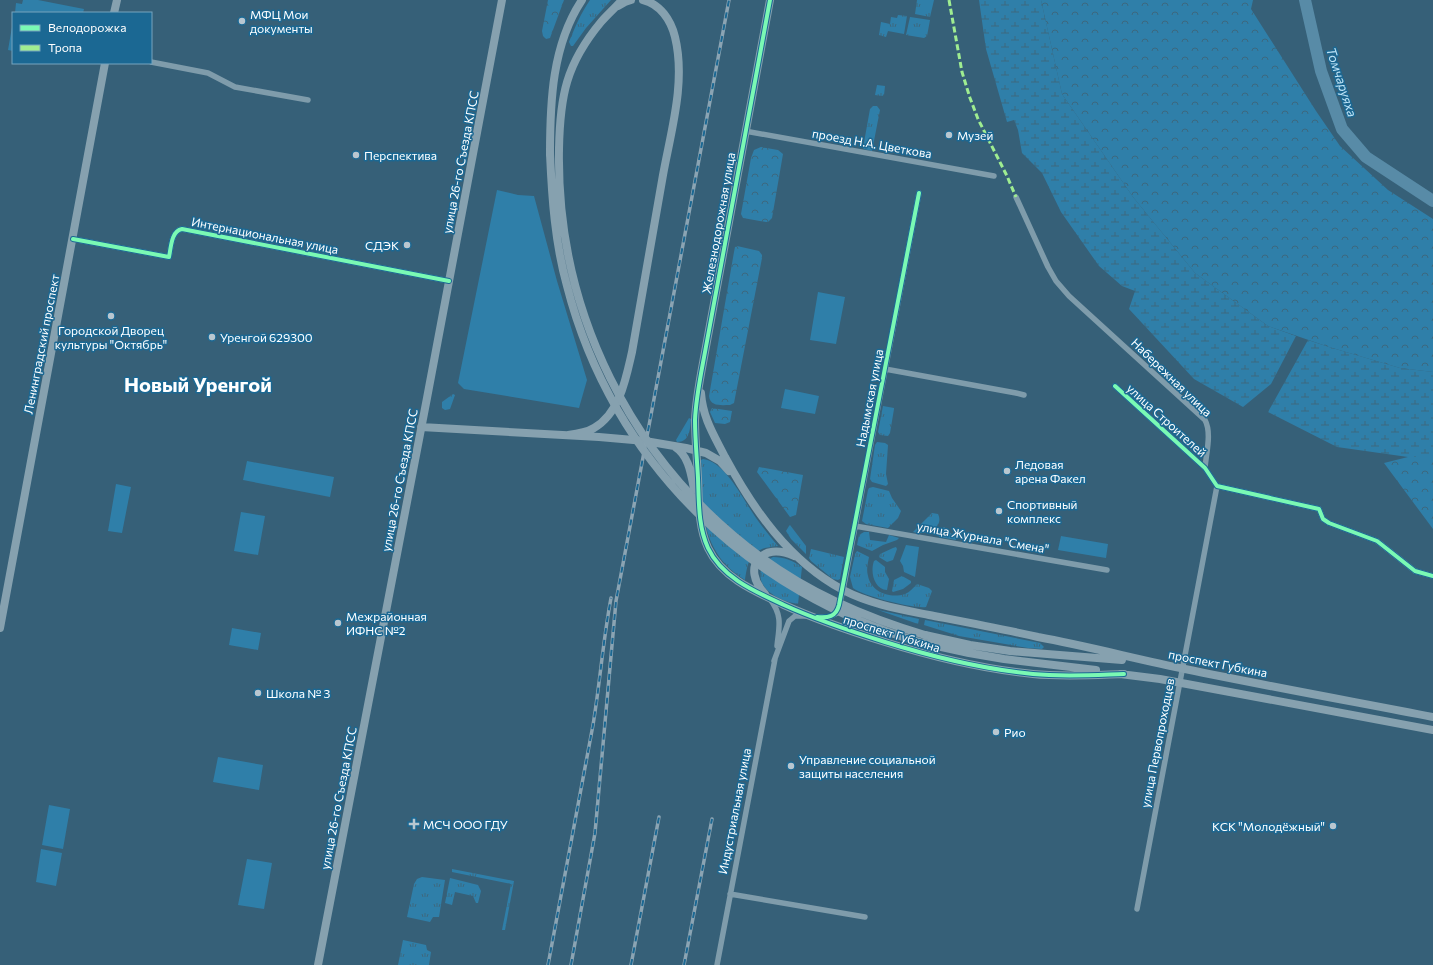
<svg xmlns="http://www.w3.org/2000/svg" width="1433" height="965" font-family="Commissioner,sans-serif">
  <style>
    .grass { fill: url(#grass-tufts) }
    .forest { fill: url(#forest-crowns) }
    .wetland { fill: url(#wetland-marsh) }
    .green { fill: #2f7fa9 }
    .lines { fill: none; stroke-linecap: round; stroke-linejoin: round }
    .river { stroke: #588ba7; stroke-width: 12 }
    .street { stroke: #7f9cab; stroke-width: 5.5 }
    .secondary { stroke: #86a1af; stroke-width: 8 }
    .rail-casing { stroke: #8ba4b3; stroke-width: 3.5 }
    .rail { stroke: #1b6893; stroke-width: 2; stroke-dasharray: 6; stroke-linecap: butt }
    .secondary-bridge { stroke: #86a1af; stroke-width: 8 }
    .quiet { stroke: #9fed91; stroke-width: 3; stroke-dasharray: 6 3; stroke-linecap: butt }
    .cycleway-casing { stroke: #1b6893; stroke-width: 6 }
    .cycleway { stroke: #7af9b4; stroke-width: 4 }
    .poi-dot { fill: #b9c7d0; stroke: #1b6893; stroke-width: 1.5 }
    .labels { text-anchor: middle; dominant-baseline: central; stroke-width: 3; stroke-linejoin: round; paint-order: stroke }
    .poi-label { font-size: 12px; fill: #fff; stroke: #1b6893; text-anchor: start }
    .street-label { font-size: 12px; fill: #fff; stroke: #1b6893 }
    .water-label { font-size: 13px; font-style: italic; fill: #bfe4f7; stroke: #1b6893 }
    .town-label { font-size: 20px; font-weight: bold; fill: #fff; stroke: #1b6893 }
  </style>
  <defs>
    <pattern id="grass-tufts" width="24" height="20" patternUnits="userSpaceOnUse"><rect width="24" height="20" fill="#2f7fa9"/><path d="M3 7l-1-3M5 7V3M7 7l1-3M15 17l-1-3M17 17v-4M19 17l1-3" fill="none" stroke="#3c687f"/></pattern>
    <pattern id="forest-crowns" width="20" height="18" patternUnits="userSpaceOnUse"><rect width="20" height="18" fill="#2f7fa9"/><path d="M2 6a3 3 0 1 1 6 0M12 15a3 3 0 1 1 6 0" fill="none" stroke="#3c687f"/></pattern>
    <pattern id="wetland-marsh" width="20" height="14" patternUnits="userSpaceOnUse"><rect width="20" height="14" fill="#2f7fa9"/><path d="M1 5h8M5 5V1M11 12h8M15 12V8" fill="none" stroke="#3c687f"/></pattern>
  </defs>
  <rect width="100%" height="100%" fill="#366078"/>
  <path class="grass" d="M590,0h21l-25,28 -13,18h-2l-2,-4c6,-15 12,-29 21,-42z
    M917,0h17l-4,17 -15,-3z
    M898,15l9,1 -3,18 -16,-3 -2,6 -7,-2 2,-13 9,2 1,-7 6,1z
    M910,17l20,3 -3,16 -3,2 -18,-3z
    M877,85l8,1 -1,9 -2,1 -7,-1z
    M873,106h4l3,4 -8,41 -8,-2 -1,-1 7,-39z
    M453,394l2,1 -5,14 -5,1 -3,-2v-6z
    M883,406l11,2v1l-4,24 -2,3 -8,-1 -2,-3z
    M689,418l2,1c-1,10 -1,23 -14,23l-1,-2z
    M877,442l8,1 3,2 -2,29 2,10 -2,2 -14,-4 -2,-3 5,-34z
    M703,459c22,2 41,42 53,59 7,10 14,18 22,28 -4,1 -11,1 -16,3 -14,7 -15,18 -17,31 -46,-28 -43,-73 -44,-120z
    M873,487l16,4 3,7 9,13 -3,7 -10,10 -22,-4 -4,-3 6,-31 1,-2z
    M932,513l6,1c7,14 -14,22 -25,18z
    M790,525l16,21v8l-15,-15 -5,-8 3,-5z
    M944,527l12,11v2l-17,-3 -1,-4z
    M864,532h5l1,8 16,2 3,-7 10,3 -2,2 -14,5 -11,6 -15,-6 2,-10z
    M893,548l3,-1 1,2 -4,11 -6,2 -8,-5 1,-3z
    M811,549l33,8 -4,22 -2,1 -5,-1 -22,-18 -2,-3z
    M857,551l12,6c-1,6 -3,12 -1,19 3,16 22,23 37,18 5,-2 8,-6 12,-10l12,4 3,3 -6,16c-12,2 -63,-11 -73,-19l-3,-11 5,-23z
    M773,557c11,0 21,4 29,10l-4,37c-16,-2 -42,-14 -37,-34 2,-7 6,-10 12,-13z
    M876,560l9,7v5l4,7 -2,11c-13,-1 -17,-18 -13,-29z
    M902,576l9,5v2l-8,6 -10,3 -1,-1 2,-11z
    M878,610l41,9 -1,5z
    M925,620l115,23 4,4 -2,2 -14,-1 -69,-12 -35,-11z
    M452,869l62,12 -9,49h-3l9,-46 -59,-12z
    M422,877l23,3 -6,37h-6l-3,5 -23,-5 7,-33 3,-5z
    M450,878l28,7 3,6 -3,12h-2l-3,-7 -18,-4 -3,13 -7,-2z
    M403,940l23,5 1,5 4,2 -2,13h-31z"/>
  <path class="forest" d="M548,0h16l-14,38 -4,1 -3,-3 -1,-5z
    M1041,0h212l-2,9 65,102 24,35 48,44 45,29v153l-33,-4 -71,-21 -61,-21 -73,-53 -62,-76 -71,-103z
    M761,147l17,3 5,4 -11,64 -4,4h-2l-23,-4 -2,-4 10,-56 3,-8z
    M737,246l22,5 3,4v3l-28,145 -4,2c-8,0 -20,2 -21,-9l25,-144 1,-5z
    M712,408l20,3 -2,11 -5,2 -10,-1 -5,-11z
    M1408,457h25v72l-49,-66z
    M759,467l44,8 -7,40 -6,2 -33,-45z"/>
  <path class="wetland" d="M979,0h62l21,94 71,103 62,76 73,53 28,10 -25,48 -28,23 -49,-28 -65,-70 6,-18 -13,-5 -23,-20 -38,-54 -19,-39 -20,-20 -4,-23 -4,-10 -7,2 -21,-73z
    M1308,340l21,7 71,21 33,4v85h-25l-71,-10 -69,-35z"/>
  <path class="green" d="M23,0h15l46,9 -1,4h-68l1,-10 6,1z
    M13,21v30l-5,-1z
    M497,190l21,5 16,1 23,85 30,99 -8,28 -115,-19 -6,-6z
    M818,292l27,5 -9,47 -26,-4z
    M785,389l34,7 -4,18 -34,-6z
    M247,461l87,16 -4,20 -87,-17z
    M116,484l15,3 -9,46 -14,-2z
    M241,512l24,4 -7,39 -24,-4z
    M1061,536l47,8 -2,14 -48,-8z
    M906,545l13,2 -4,30 -11,-5 -1,-6 -3,-5z
    M232,628l29,5 -3,17 -29,-5z
    M218,757l45,8 -4,25 -46,-8z
    M49,805l21,4 -7,40 -21,-4z
    M41,849l21,4 -6,33 -20,-4z
    M247,859l25,4 -8,46 -26,-4z"/>
  <g class="lines">
    <path class="river" d="M1305,0l16,71 21,58 24,28 67,44"/>
    <path class="street" d="M151,62l57,11 27,14 73,13
      M745,131l249,45
      M1016,197l32,70 8,14 13,15 136,124c7,13 1,34 0,48
      M73,239l96,18c2,-9 2,-26 13,-28l267,52
      M885,369l131,24 8,2
      M1115,386l90,82 12,18 102,23 4,10 6,4 48,18 38,30 18,5
      M855,526l252,44
      M770,599c13,17 9,28 7,47
      M818,617h11l8,-4 6,-23 76,-397
      M774,661l15,-40 6,-5h11
      M730,894l135,23
      M1137,909l80,-423
      M717,965l58,-306"/>
    <path class="secondary" d="M770,0l-65,352c-4,22 -9,45 -10,68 0,19 2,39 3,58 1,24 0,48 10,70 14,30 48,44 76,57 33,15 66,26 101,37 48,15 98,27 148,32 30,3 61,1 91,0
      M618,6l7,-4 6,-2
      M114,13l3,-13
      M559,149c1,-53 7,-85 42,-127 6,-7 14,-14 21,-22
      M550,154c0,-52 2,-109 32,-154
      M701,393c2,26 13,42 24,64 28,52 64,104 118,133 27,14 56,19 86,25 36,7 73,14 109,22 49,9 98,22 147,32 82,17 165,32 248,48
      M421,427l178,10 46,4 41,7 20,5 14,8 9,10
      M568,435c9,-1 18,-2 26,-7 26,-15 32,-50 38,-76 10,-59 21,-118 31,-177 8,-44 23,-93 12,-138 -4,-17 -15,-33 -32,-37
      M675,447c14,9 16,27 19,42
      M765,594c-25,-27 -3,-53 29,-38
      M0,628l105,-565
      M925,635l45,10 40,6 112,9
      M923,643l46,10 35,6 92,11
      M1120,674l40,5 273,51
      M318,965l109,-567 75,-398"/>
    <g class="rail-casing">
      <path id="rail" d="M548,965l45,-240c7,-42 10,-85 18,-127
        M571,965l24,-132 21,-232 113,-601
        M631,965l28,-148
        M684,965l28,-146"/>
    </g>
    <use href="#rail" class="rail"/>
    <path class="secondary-bridge" d="M559,149c-3,162 72,313 203,409 49,36 105,60 163,77
      M550,154c2,44 5,89 17,132 45,176 182,308 356,357"/>
    <path class="quiet" d="M949,0l13,72 8,26 8,21 29,57 9,21"/>
    <g class="cycleway-casing">
      <path id="cycleway" d="M770,0l-65,352c-4,22 -9,45 -10,68 0,19 2,39 3,58 1,24 0,48 10,70 14,30 48,44 76,57 33,15 66,26 101,37 48,15 98,27 148,32 30,3 61,1 91,0
        M73,239l96,18c2,-9 2,-26 13,-28l267,52
        M1115,386l90,82 12,18 102,23 4,10 6,4 48,18 38,30 18,5
        M817,617c11,1 19,0 22,-12l80,-412"/>
    </g>
    <use href="#cycleway" class="cycleway"/>
  </g>
  <g class="poi-dot">
    <circle cx="242" cy="21" r="4"/>
    <circle cx="949" cy="135" r="4"/>
    <circle cx="356" cy="155" r="4"/>
    <circle cx="407" cy="245" r="4"/>
    <circle cx="111" cy="316" r="4"/>
    <circle cx="212" cy="337" r="4"/>
    <circle cx="1007" cy="471" r="4"/>
    <circle cx="999" cy="511" r="4"/>
    <circle cx="338" cy="623" r="4"/>
    <circle cx="258" cy="693" r="4"/>
    <circle cx="996" cy="732" r="4"/>
    <circle cx="791" cy="766" r="4"/>
    <path d="M412 818h4v4h4v4h-4v4h-4v-4h-4v-4h4z"/>
    <circle cx="1333" cy="826" r="4"/>
  </g>
  <g class="labels">
    <g class="poi-label">
      <text x="250" y="14">МФЦ Мои<tspan x="250" dy="14">документы</tspan></text>
      <text x="957" y="135">Музей</text>
      <text x="364" y="155">Перспектива</text>
      <text x="399" y="245" text-anchor="end">СДЭК</text>
      <text x="111" y="330" text-anchor="middle">Городской Дворец<tspan x="111" dy="14">культуры "Октябрь"</tspan></text>
      <text x="220" y="337">Уренгой 629300</text>
      <text x="1015" y="464">Ледовая<tspan x="1015" dy="14">арена Факел</tspan></text>
      <text x="1007" y="504">Спортивный<tspan x="1007" dy="14">комплекс</tspan></text>
      <text x="346" y="616">Межрайонная<tspan x="346" dy="14">ИФНС №2</tspan></text>
      <text x="266" y="693">Школа № 3</text>
      <text x="1004" y="732">Рио</text>
      <text x="799" y="759">Управление социальной<tspan x="799" dy="14">защиты населения</tspan></text>
      <text x="423" y="824">МСЧ ООО ГДУ</text>
      <text x="1325" y="826" text-anchor="end">КСК "Молодёжный"</text>
    </g>
    <g class="street-label">
      <text transform="translate(872 143) rotate(10)">проезд Н.А. Цветкова</text>
      <text transform="translate(460 162) rotate(-79)">улица 26-го Съезда КПСС</text>
      <text transform="translate(718 223) rotate(-80)">Железнодорожная улица</text>
      <text transform="translate(265 235) rotate(11)">Интернациональная улица</text>
      <text transform="translate(41 344) rotate(-79)">Ленинградский проспект</text>
      <text transform="translate(1172 377) rotate(44)">Набережная улица</text>
      <text transform="translate(869 398) rotate(-79)">Надымская улица</text>
      <text transform="translate(1167 420) rotate(42)">улица Строителей</text>
      <text transform="translate(399 480) rotate(-79)">улица 26-го Съезда КПСС</text>
      <text transform="translate(983 537) rotate(10)">улица Журнала "Смена"</text>
      <text transform="translate(892 633) rotate(17)">проспект Губкина</text>
      <text transform="translate(1218 663) rotate(11)">проспект Губкина</text>
      <text transform="translate(1157 743) rotate(-79)">улица Первопроходцев</text>
      <text transform="translate(338 798) rotate(-79)">улица 26-го Съезда КПСС</text>
      <text transform="translate(734 811) rotate(-79)">Индустриальная улица</text>
    </g>
    <g class="water-label">
      <text transform="translate(1342 82) rotate(72)">Томчаруяха</text>
    </g>
    <g class="town-label">
      <text x="198" y="384">Новый Уренгой</text>
    </g>
  </g>
  <rect x="12" y="12" width="140" height="52" fill="#1b6893" stroke="#76a4be"/>
  <rect x="20" y="25" width="20" height="6" fill="#7af9b4" stroke="#76a4be"/>
  <text x="48" y="32" font-size="12" fill="#ffffff">Велодорожка</text>
  <rect x="20" y="45" width="20" height="6" fill="#9fed91" stroke="#76a4be"/>
  <text x="48" y="52" font-size="12" fill="#ffffff">Тропа</text>
</svg>
